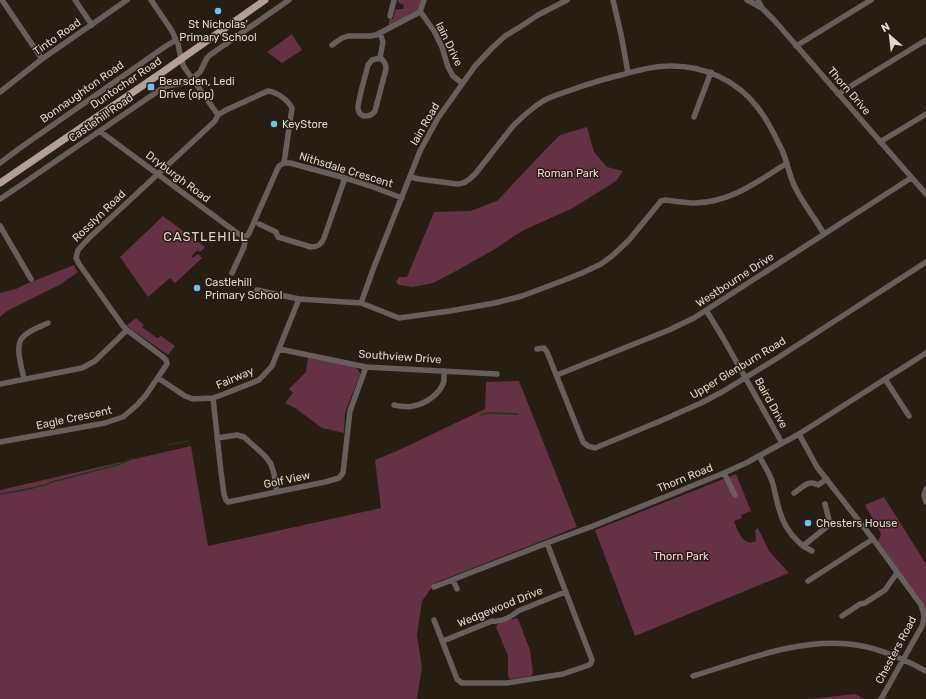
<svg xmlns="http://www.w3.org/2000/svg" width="926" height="699" font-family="Rubik,sans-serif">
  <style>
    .green { fill: #643145 }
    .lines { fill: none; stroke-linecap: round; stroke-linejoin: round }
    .stream { stroke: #22390e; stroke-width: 1.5 }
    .minor { stroke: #675f5d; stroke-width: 5.5 }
    .major { stroke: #b09f9b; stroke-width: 7 }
    .poi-dot { fill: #6dc2f3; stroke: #271d13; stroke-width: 1.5 }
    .labels { text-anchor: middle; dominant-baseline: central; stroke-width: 3; stroke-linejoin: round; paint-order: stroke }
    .poi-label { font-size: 11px; fill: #ded7d0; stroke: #271d13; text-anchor: start }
    .street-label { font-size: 11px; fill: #ded7d0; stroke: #271d13 }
    .park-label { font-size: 11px; fill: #f0d6de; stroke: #271d13 }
    .quarter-label { font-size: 13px; letter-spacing: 1px; fill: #ded7d0; stroke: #271d13 }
  </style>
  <rect width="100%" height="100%" fill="#271d13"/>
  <path class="green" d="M398,0h24l-2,6 -5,6 -27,14 2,-8 3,1 2,-9 4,-1h4l1,-4 -5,-2z
    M292,34l10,16 -20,13 -15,-11z
    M587,127l7,25 13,15 16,4 -7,10 -43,27 -51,23 -27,18 -39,22 -23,12 -20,4 -14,-2 -3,-3 3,-5h8l27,-65 36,-1 27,-10 47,-50 16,-16z
    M163,216l42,31 -5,5 -2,-2 -7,6 2,2 5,-4 4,4 -2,2 -25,23 -5,-5 -22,19 -28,-40z
    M74,265l4,7 -17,12 -54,27 -7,6v-24l16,-4 10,-5z
    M136,318l8,7 -2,2 15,11 4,-2 14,10 -7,9 -37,-26 -4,-4z
    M308,358l46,9c4,2 6,4 6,8l-13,32 -2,7 -1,19 -22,-5 -27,-20 -10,-5 8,-10 -4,-4 17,-17z
    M519,381l58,146 -142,56 -13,18 -5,34 5,33 -5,30 2,1h-419v-209l191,-44 17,100 173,-38 -6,-48 24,-10 86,-41 1,-27z
    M736,474l15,37 -10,4 1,3 -8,3c4,10 9,26 22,20l-1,-11 3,-2 11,23 20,22 -154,63 -40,-106z
    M884,497l42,67v48h-1l-6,-14 -17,-18 -25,-36 4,-10 -16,-29z
    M516,618l2,1 12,31 3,23 -2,3 -21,3 -2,-3v-20l-12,-29 2,-3z
    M855,694l9,5h-54z"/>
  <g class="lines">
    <path class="stream" d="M481,415l6,-2 31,1
      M167,445l22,-4
      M0,494c15,-2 30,-5 45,-9 6,-2 9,-5 15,-5l60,-16 13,-6"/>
    <path class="minor" d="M2,0l40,59
      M75,0l17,25
      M151,0l21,31 4,9 2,4 3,15 3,8 34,48
      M613,0l8,34 7,39
      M747,0l15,8
      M758,0l4,8 12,12 152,174
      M420,11l14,20 8,16 6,20 5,9 9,7
      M390,16l4,-16
      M332,45l10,-7 6,-2h22l6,-1 42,-22 3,-4 3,-9
      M796,46l75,-46
      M380,58l-8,2 -4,5c-2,9 -11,38 -10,44 2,10 13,8 17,2l11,-42c0,-6 -2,-8 -6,-11l3,-16 -3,-9
      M0,92l42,-33 85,-59
      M838,94l88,-54
      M694,117l17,-45
      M100,131l5,4 132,98 6,3h3
      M880,142l46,-28
      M0,163l20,-15 146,-102 10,-6
      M284,163h6l55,15 28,9 29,11
      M410,177l9,2 38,5c8,0 13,-5 19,-11l37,-47c9,-9 19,-18 30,-25 9,-5 19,-8 28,-11 17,-6 32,-11 50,-15 15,-4 31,-9 47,-9 35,-1 69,14 90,42 10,12 17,28 24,42 5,11 7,24 12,35 7,16 21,33 30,49
      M0,199l21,-14 140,-96 6,-3 17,-3 10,-6 6,-5 7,-14 3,-3 79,-55
      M259,224l17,8 2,5 33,10c7,0 11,-3 13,-9l21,-60
      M0,226l31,53
      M246,236l2,-1 2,-4 27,-61 2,-4 5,-3
      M232,273l12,-26 2,-11
      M257,290l42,9 62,4 38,15 51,-7 45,-8 27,-7 40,-15 20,-8 19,-9 11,-8 17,-16 32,-39 4,-1c10,1 20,3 30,3 36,-1 62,-21 92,-40
      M361,303l13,-36 46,-116 18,-33 37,-52 17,-18 13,-12 15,-9 18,-12 29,-15
      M706,310l17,28 59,105
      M279,349l87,18 131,7
      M537,349l7,-1 3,4 36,90 5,4 7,2 63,-26 43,-19 21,-11 57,-35 147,-95
      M557,375l112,-45 25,-12 217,-140
      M158,378l27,18 8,3 20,-1 11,-4 35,-14 13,-14 27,-67
      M24,379c-2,-11 -10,-34 -1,-42 6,-7 17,-10 25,-14
      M885,379l24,37
      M0,384l82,-16 13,-7 32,-31
      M213,398l8,74 3,22 2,6 2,2 5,-1 92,-19 14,-4 4,-5 7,-62 16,-44
      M394,405c6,1 13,3 19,1 13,-2 28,-13 31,-25 0,-3 0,-7 0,-10
      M799,434l18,33 56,72 48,66c3,8 4,13 1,21l-41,73
      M217,438l20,-3 7,2 21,19 6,8 3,10 3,18
      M0,442l105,-19 18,-6 14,-12 9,-10 21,-31 -1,-4 -3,-3 -36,-27 -4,-4 -44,-62 -3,-6 2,-8 11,-12 126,-117 3,-6 8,-5 42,-19c9,1 20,9 24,17l-8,55
      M759,456c5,9 11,18 14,28 6,26 8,44 30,62l26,-21v-5l-4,-16
      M724,473l11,22
      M926,489l-2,6 2,7
      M794,493c8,-5 14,-14 24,-8l9,-6
      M803,546l9,5
      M453,580l4,9
      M808,581l65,-42
      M434,587l113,-44 46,-17 131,-53 22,-10 53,-29 127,-81
      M842,616l18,-12 5,-1 20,-13 12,-17
      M434,620l23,59 5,4h45l56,-9 26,-9 2,-2 1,-3 -45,-117
      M443,641l49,-20c9,1 19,-4 26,-10l47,-19
      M693,676c50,-15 102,-37 155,-32 27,2 54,14 78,27"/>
    <path class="major" d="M0,183l167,-114 98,-69"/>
  </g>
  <g class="poi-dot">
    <circle cx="218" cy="11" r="4"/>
    <rect x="147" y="83" width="8" height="8" rx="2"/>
    <circle cx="274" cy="124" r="4"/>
    <circle cx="197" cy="288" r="4"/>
    <circle cx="808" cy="523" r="4"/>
  </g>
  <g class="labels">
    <g class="poi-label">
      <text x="218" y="24" text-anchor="middle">St Nicholas'<tspan x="218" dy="13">Primary School</tspan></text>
      <text x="159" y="81">Bearsden, Ledi<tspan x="159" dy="13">Drive (opp)</tspan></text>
      <text x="282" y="124">KeyStore</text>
      <text x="205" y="282">Castlehill<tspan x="205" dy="13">Primary School</tspan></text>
      <text x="816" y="523">Chesters House</text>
    </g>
    <g class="street-label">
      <text transform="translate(57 37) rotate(-35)">Tinto Road</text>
      <text transform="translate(449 44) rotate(64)">Iain Drive</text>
      <text transform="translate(126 83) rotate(-34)">Duntocher Road</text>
      <text transform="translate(849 91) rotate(49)">Thorn Drive</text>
      <text transform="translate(82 92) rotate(-35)">Bonnaughton Road</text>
      <text transform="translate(101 118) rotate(-35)">Castlehill Road</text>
      <text transform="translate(425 124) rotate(-60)">Iain Road</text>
      <text transform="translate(346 170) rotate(17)">Nithsdale Crescent</text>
      <text transform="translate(178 177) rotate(37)">Dryburgh Road</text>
      <text transform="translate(99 216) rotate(-44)">Rosslyn Road</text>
      <text transform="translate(735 280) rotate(-33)">Westbourne Drive</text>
      <text transform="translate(400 357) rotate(4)">Southview Drive</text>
      <text transform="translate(738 368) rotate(-31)">Upper Glenburn Road</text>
      <text transform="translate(235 378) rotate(-23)">Fairway</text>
      <text transform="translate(771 403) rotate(61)">Baird Drive</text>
      <text transform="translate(74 418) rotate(-12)">Eagle Crescent</text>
      <text transform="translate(685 478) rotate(-22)">Thorn Road</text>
      <text transform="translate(287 480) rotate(-12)">Golf View</text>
      <text transform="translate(500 607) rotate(-22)">Wedgewood Drive</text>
      <text transform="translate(896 650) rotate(-62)">Chesters Road</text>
    </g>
    <g class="park-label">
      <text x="568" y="173">Roman Park</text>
      <text x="681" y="556">Thorn Park</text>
    </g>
    <g class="quarter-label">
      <text x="206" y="236">CASTLEHILL</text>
    </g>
  </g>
  <g transform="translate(890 36) rotate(332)" stroke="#271d13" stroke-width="3" paint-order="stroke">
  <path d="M0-3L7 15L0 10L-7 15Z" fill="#ded7d0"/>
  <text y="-6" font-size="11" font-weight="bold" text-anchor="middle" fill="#ded7d0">N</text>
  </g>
</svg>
